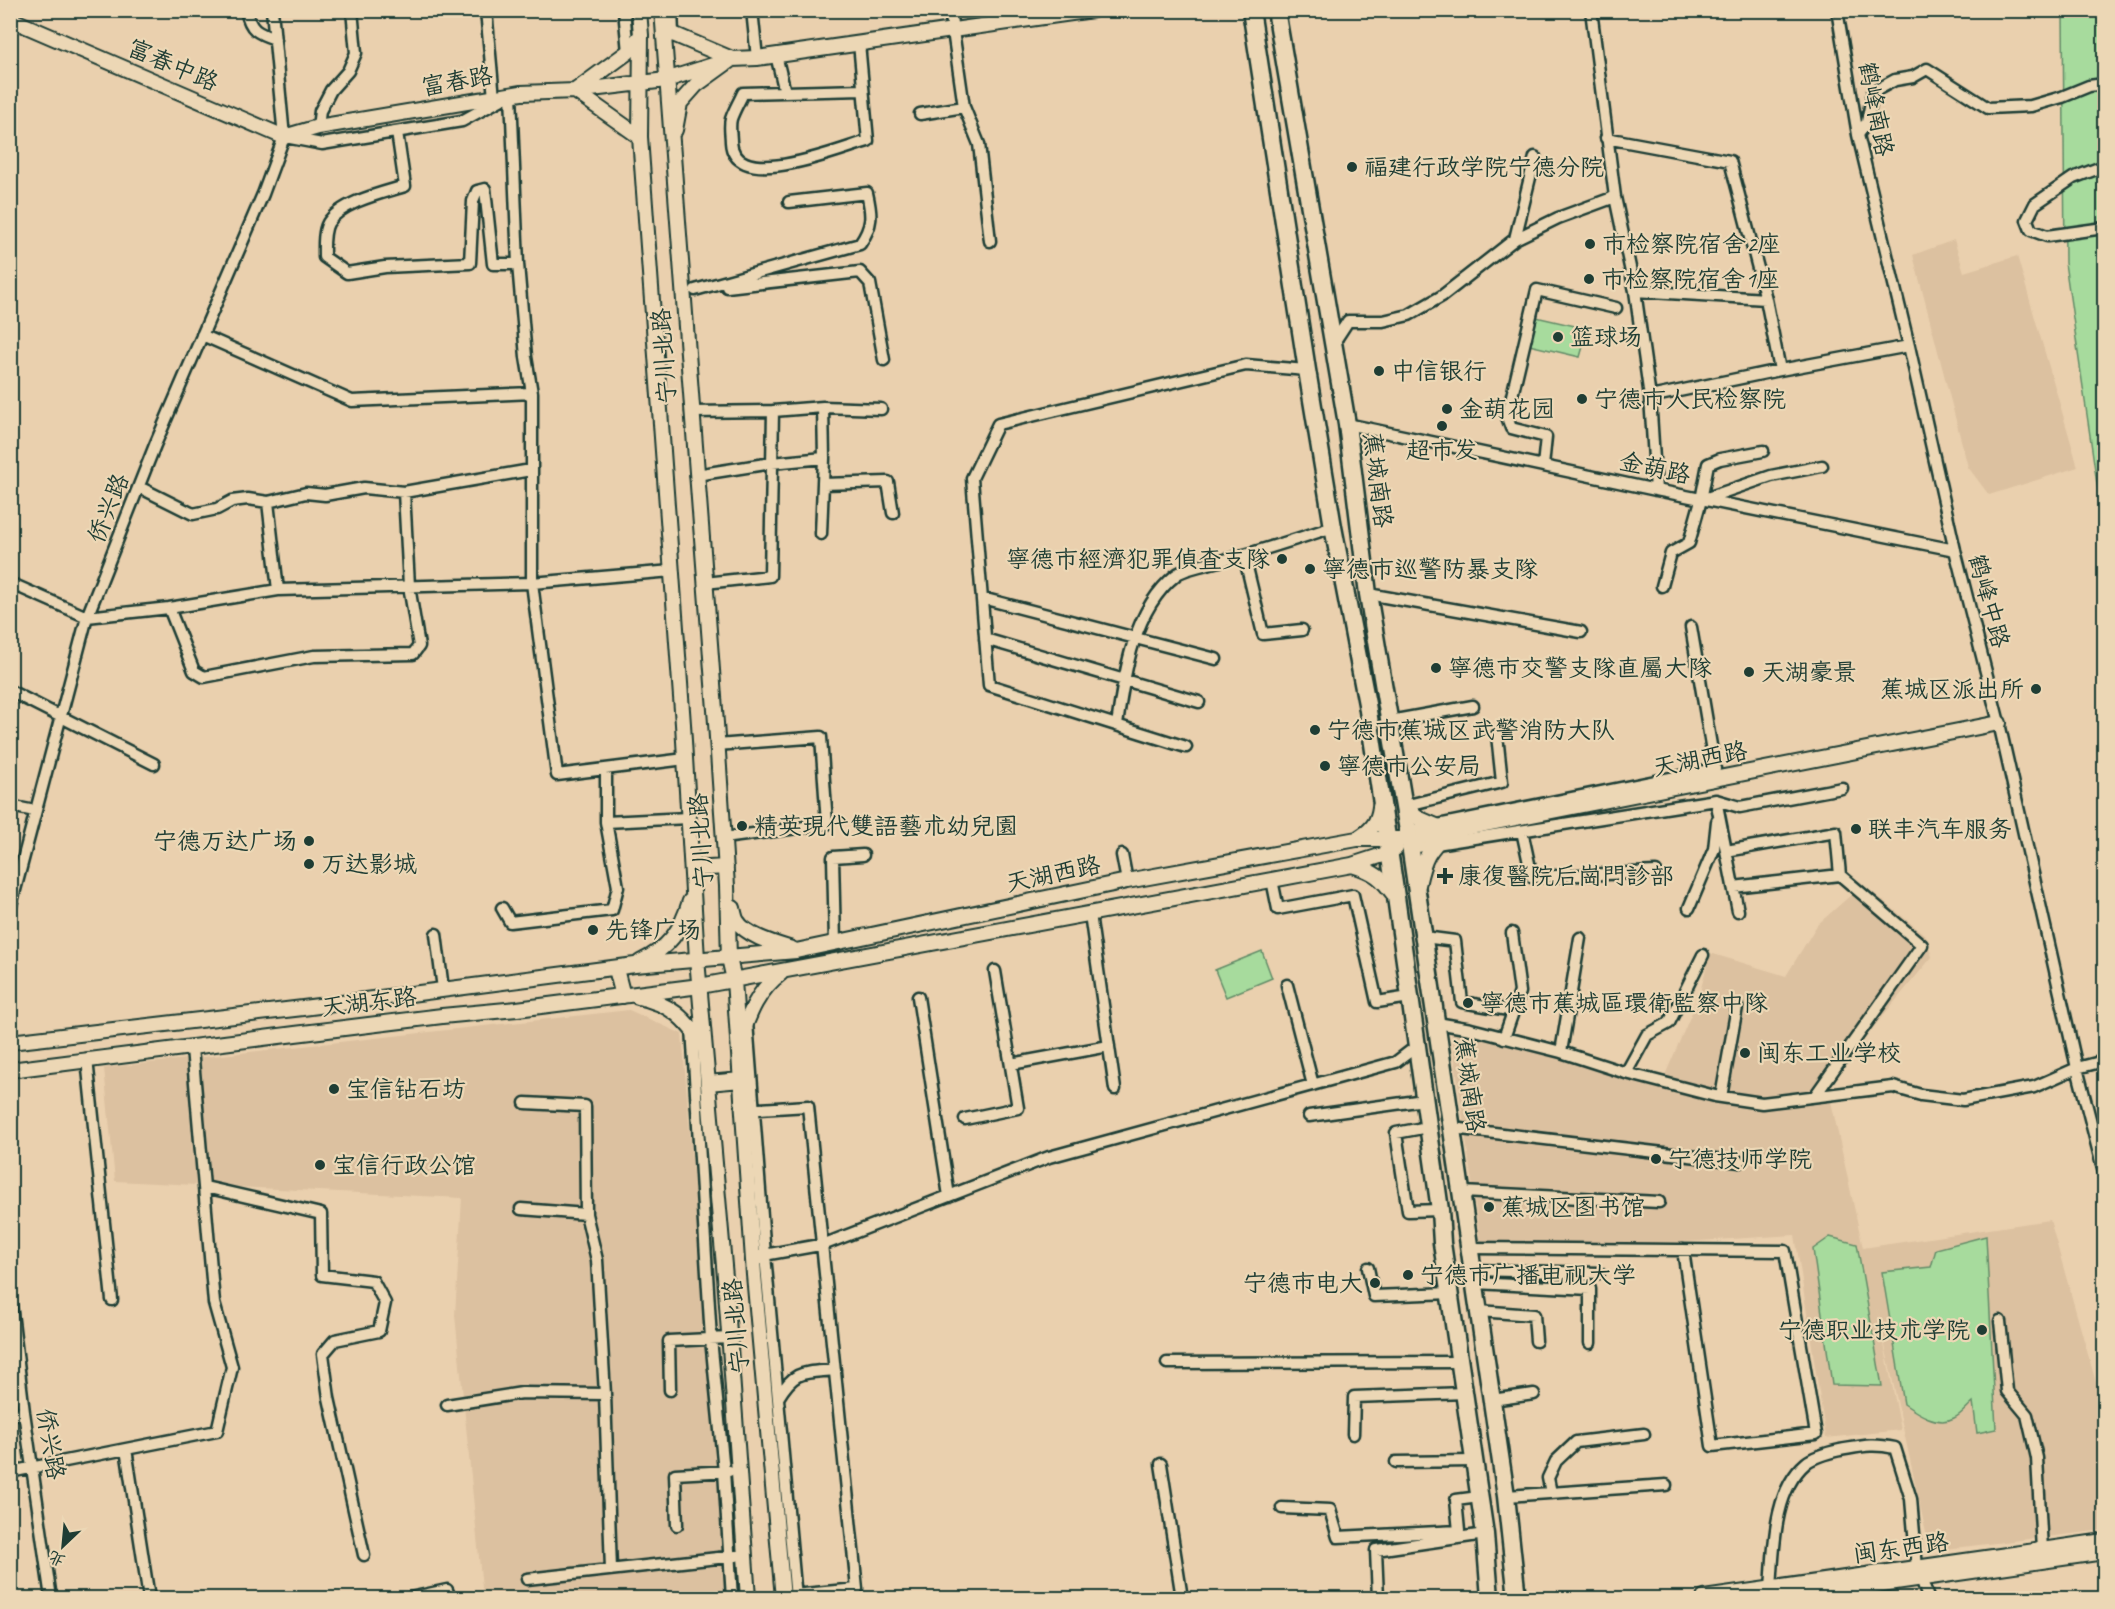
<svg xmlns="http://www.w3.org/2000/svg" width="2115" height="1609" font-family="Caveat,'LXGW WenKai TC',sans-serif">
  <style>
    .built { fill: #dcc1a0 }
    .green { fill: #a7db9d; stroke: #638c68; stroke-width: 1.5 }
    .lines { fill: none; stroke-linecap: round; stroke-linejoin: round }
    .minor-casing { stroke: #1f3d34; stroke-width: 15 }
    .major-casing { stroke: #1f3d34; stroke-width: 18 }
    .highway-casing { stroke: #1f3d34; stroke-width: 21 }
    .minor { stroke: #ecd7b5; stroke-width: 10 }
    .major { stroke: #ecd7b5; stroke-width: 14 }
    .highway { stroke: #ecd7b5; stroke-width: 16 }
    .poi-dot { fill: #1f3d34; stroke: #ecd7b5; stroke-width: 2 }
    .labels { text-anchor: middle; dominant-baseline: central; stroke-width: 4.5; stroke-linejoin: round; paint-order: stroke }
    .street-label { font-size: 24px; fill: #1f3d34; stroke: #ecd7b5 }
    .poi-label { font-size: 24px; fill: #1f3d34; stroke: #ecd7b5; text-anchor: start }
  </style>
  <rect width="100%" height="100%" fill="#ead0ae"/>
  <filter id="ink" filterUnits="userSpaceOnUse"><feTurbulence type="fractalNoise" baseFrequency=".0167" numOctaves="2"/><feDisplacementMap in="SourceGraphic" scale="12" xChannelSelector="R" yChannelSelector="G"/><feConvolveMatrix kernelMatrix="1 2 1 2 8 2 1 2 1" color-interpolation-filters="sRGB"/></filter>
  <g filter="url(#ink)">
    <path class="built" d="M1954,240l10,32 53,-16 61,211 -89,28 -21,-28 -55,-212z
      M1861,886l15,9 49,40 7,22 -105,126 36,165 187,-28 54,191v119l-174,21 -53,-242 24,121 -75,8 -31,-203 -112,7 -202,6 -32,-231 177,56 37,7 36,-84 11,-43 76,23 31,-51z
      M629,1010l53,24 45,564h-244l-28,-283 7,-117 -347,-17 -11,-113z"/>
    <path class="green" d="M2063,11h41v521l-39,-269z
      M1536,317l52,12 -8,28 -51,-12z
      M1262,951l10,27 -46,19 -11,-27z
      M1986,1236l10,193 -19,4 -4,-31c-6,5 -12,13 -19,16 -16,9 -37,-5 -50,-14l-22,-132 49,-5 5,-18z
      M1830,1237l27,7 25,142 -50,-1 -19,-136z"/>
    <g class="lines">
      <g class="minor-casing">
        <path id="minor" d="M246,10c4,20 11,23 29,29
          M486,10l8,88
          M624,10l4,42
          M672,10l1,24
          M752,10l5,48
          M950,10l14,97 15,37 11,97
          M1591,10l24,187 20,94 15,106 6,93
          M1837,10l21,125 51,211 46,204 44,173 78,345 27,105
          M859,43l9,98c-28,8 -134,52 -137,1 0,-7 -2,-16 0,-23 3,-9 8,-17 12,-26l120,-3
          M776,55l9,37
          M920,114l44,-7
          M318,127l2,-16 11,-21 17,-19 8,-18 -4,-43
          M397,132l8,54c-23,7 -64,16 -77,37 -5,9 -4,24 -4,34l23,16 38,-6 85,-4 3,-62 4,-10 8,-2 8,75h25
          M1858,135l9,-13 6,-30 22,-12 18,-3 14,-8 61,39 43,-2 31,-9 27,-11 15,-2
          M285,137l37,7 140,-23 49,-27 7,170 8,93 6,36v190l25,192 128,-16
          M1606,138l124,23 36,138
          M2104,166l-31,12 -38,26 -8,16 4,10 16,6 57,-8
          M1515,239l20,-82
          M727,287l133,-15 10,11 14,77
          M695,290l165,-46c13,-19 12,-29 7,-51l-78,9
          M1635,291l131,8 14,71
          M202,335l150,66 180,-8
          M1333,344l15,-23h35l26,-6 33,-19 73,-57 43,-21 57,-21
          M1650,397l130,-27 129,-24
          M823,407l58,2
          M691,412l82,-1 -3,165 -65,7
          M1347,424l309,66 299,60
          M1763,451l-43,8 -12,5 -7,36 70,-24 51,-10
          M1543,466l3,-29 -35,-9 -4,-11 30,-127 79,18
          M696,475l76,-12 52,-5 -1,-51 -50,4
          M823,484l65,-2 5,31
          M139,487l54,27 24,-5 15,-8 16,-2 20,3 38,-9 19,2 39,-7 40,4 127,-22
          M268,502l10,88
          M821,534l3,-76
          M1244,555l19,79 39,-4
          M10,583l77,34 82,-9 109,-18 254,-7 140,-12
          M1662,586l9,-33 18,-10 12,-43
          M1368,594l213,38
          M982,598l234,61
          M169,608l25,63 10,6 110,-21 99,-2 6,-8 -10,-60 -5,-94
          M985,639l214,63
          M10,691l144,73
          M1390,721l83,-15
          M1117,725c7,-50 16,-116 59,-150 9,-8 51,-15 65,-19 31,-9 62,-19 92,-29
          M717,745l104,-8 6,87 -103,14
          M1186,747l-197,-62 -17,-207 26,-54 248,-59 61,5
          M1716,800l24,7 102,-19
          M10,806l25,5
          M1404,806l98,-24 -5,-47
          M606,822l82,-4
          M1408,831l307,-62 -24,-142
          M1522,831l10,46 124,-5
          M1411,848l305,-48 22,111
          M1726,851l110,-19 4,43 -107,12
          M1122,855l5,26
          M1272,880l6,29 75,-14 24,107 33,-5
          M502,908l8,14 102,-12 6,-23 -12,-65v-53
          M1689,908l25,-59 3,-28
          M10,909l77,-292 68,-172 108,-251 21,-57 -12,-127
          M1090,914l25,175
          M436,934l7,55
          M1424,937l31,4 7,61 52,9
          M835,943l-2,-86 30,-2
          M1287,985l26,100
          M918,997l31,199
          M747,1022l18,233 31,343
          M1437,1023l34,6 90,23 65,21 89,23 47,7 131,-16 28,8 42,5 71,-13 43,-19 27,-7
          M692,1028l19,311 13,132 8,127
          M1504,1038l16,-46 -8,-59
          M1561,1052l19,-114
          M87,1059l25,241
          M1011,1064l98,-18
          M1626,1073l21,-38 22,-12 34,-68
          M1815,1096l107,-151 -82,-70
          M1721,1097l16,-90
          M525,1103l60,3 1,108
          M743,1110l65,-4 49,483 -74,7
          M1309,1116l115,-16
          M965,1119l53,-11 -23,-137
          M1428,1127l-32,6 12,78 32,-1
          M1452,1128l288,34
          M205,1187l116,27 1,61 51,6 12,22 -6,28 -44,9 -12,14 6,44 35,157
          M1462,1192l197,10
          M521,1209l65,5 11,46 8,134
          M1470,1248l315,3 31,183 -104,12 -29,-196
          M753,1257l72,-13 224,-87 347,-95 21,-16
          M1368,1268l6,28 77,-3
          M1473,1270l126,3
          M1475,1283l115,6v54
          M10,1296l14,116 27,186
          M1479,1311l55,4 2,26
          M2000,1321l7,70 20,24 10,43 5,92
          M1167,1363l294,-1
          M670,1390l-1,-49 60,-3
          M778,1398c17,-29 26,-25 57,-28
          M1492,1400l42,-6
          M447,1405l75,-12 83,1 6,176
          M10,1415l14,-3
          M1353,1434l1,-37 111,-4
          M126,1449l91,-18 15,-64 -18,-64 -22,-255
          M1396,1462l78,-1
          M1161,1464l21,134
          M10,1472l116,-23 23,149
          M1551,1493l-3,-15 8,-17 20,-19 68,-8
          M1506,1496l160,-11
          M1282,1508l48,2 8,27 121,-6 -3,-31 23,-3
          M677,1525l-2,-51 54,-3
          M1921,1578l7,20
          M527,1579l209,-23
          M1771,1589c3,-40 2,-98 35,-126 7,-6 25,-11 34,-13 23,-4 32,-7 55,-2l16,51 6,69
          M410,1598l37,-8 3,8
          M1378,1598l-2,-48 109,-16"/>
      </g>
      <g class="major-casing">
        <path id="major" d="M639,10l2,25 -1,102 43,587 14,235 28,318 23,321
          M662,10l54,713 11,163 2,72 5,22 20,295 29,323
          M10,19l274,118 34,-10 203,-34 54,-2 91,-11 66,-21 25,-1 336,-48
          M664,36l9,-2 59,25 -36,26 -16,18 -5,27
          M640,137l-65,-46 53,-39 13,-17
          M1404,806l16,13 28,12
          M1357,839c14,-8 21,-16 23,-32
          M1352,865c23,7 29,12 43,31
          M692,869l34,-2
          M1418,885c6,-28 10,-34 30,-54
          M733,908c1,4 2,10 4,13 9,15 39,23 55,28
          M640,962c29,-14 41,-31 50,-61
          M616,969l7,27
          M638,997c33,7 47,21 66,49
          M740,1040c9,-26 18,-50 41,-67
          M10,1042l293,-34 332,-43 161,-14 331,-70 230,-42h52l590,-116
          M10,1070l285,-36 147,-18 75,-7 183,-23 652,-121 37,-12 7,-5
          M708,1083l33,-3
          M1704,1598l400,-57
          M1784,1598l320,-46"/>
      </g>
      <g class="highway-casing">
        <path id="highway" d="M1251,10l56,360 26,157 34,177 29,193 44,313 2,33 43,291 5,64
          M1276,10l71,414 21,170 40,237 98,665 11,102"/>
      </g>
      <use href="#minor" class="minor"/>
      <use href="#major" class="major"/>
      <use href="#highway" class="highway"/>
    </g>
  </g>
  <g class="poi-dot">
    <circle cx="1352" cy="167" r="6"/>
    <circle cx="1590" cy="244" r="6"/>
    <circle cx="1589" cy="279" r="6"/>
    <circle cx="1558" cy="337" r="6"/>
    <circle cx="1379" cy="371" r="6"/>
    <circle cx="1582" cy="399" r="6"/>
    <circle cx="1447" cy="409" r="6"/>
    <circle cx="1442" cy="426" r="6"/>
    <circle cx="1282" cy="559" r="6"/>
    <circle cx="1310" cy="569" r="6"/>
    <circle cx="1436" cy="668" r="6"/>
    <circle cx="1749" cy="672" r="6"/>
    <circle cx="2036" cy="689" r="6"/>
    <circle cx="1315" cy="730" r="6"/>
    <circle cx="1325" cy="766" r="6"/>
    <circle cx="742" cy="826" r="6"/>
    <circle cx="1856" cy="829" r="6"/>
    <circle cx="309" cy="841" r="6"/>
    <circle cx="309" cy="864" r="6"/>
    <path d="M1442 867h6v6h6v6h-6v6h-6v-6h-6v-6h6z"/>
    <circle cx="593" cy="930" r="6"/>
    <circle cx="1468" cy="1003" r="6"/>
    <circle cx="1745" cy="1053" r="6"/>
    <circle cx="334" cy="1089" r="6"/>
    <circle cx="1656" cy="1159" r="6"/>
    <circle cx="320" cy="1165" r="6"/>
    <circle cx="1489" cy="1207" r="6"/>
    <circle cx="1408" cy="1275" r="6"/>
    <circle cx="1375" cy="1283" r="6"/>
    <circle cx="1982" cy="1330" r="6"/>
  </g>
  <g class="labels">
    <g class="street-label">
      <text transform="translate(173 65) rotate(23)">富春中路</text>
      <text transform="translate(457 81) rotate(-10)">富春路</text>
      <text transform="translate(1876 109) rotate(79)">鹤峰南路</text>
      <text transform="translate(664 356) rotate(-94)">宁川北路</text>
      <text transform="translate(1655 468) rotate(12)">金葫路</text>
      <text transform="translate(1378 480) rotate(83)">蕉城南路</text>
      <text transform="translate(108 508) rotate(-68)">侨兴路</text>
      <text transform="translate(1989 601) rotate(75)">鹤峰中路</text>
      <text transform="translate(1700 759) rotate(-11)">天湖西路</text>
      <text transform="translate(701 841) rotate(-94)">宁川北路</text>
      <text transform="translate(1053 874) rotate(-12)">天湖西路</text>
      <text transform="translate(369 1002) rotate(-7)">天湖东路</text>
      <text transform="translate(1470 1085) rotate(82)">蕉城南路</text>
      <text transform="translate(736 1326) rotate(-95)">宁川北路</text>
      <text transform="translate(51 1444) rotate(81)">侨兴路</text>
      <text transform="translate(1901 1548) rotate(-8)">闽东西路</text>
    </g>
    <g class="poi-label">
      <text x="1364" y="167">福建行政学院宁德分院</text>
      <text x="1602" y="244">市检察院宿舍2座</text>
      <text x="1601" y="279">市检察院宿舍1座</text>
      <text x="1570" y="337">篮球场</text>
      <text x="1391" y="371">中信银行</text>
      <text x="1594" y="399">宁德市人民检察院</text>
      <text x="1459" y="409">金葫花园</text>
      <text x="1442" y="450" text-anchor="middle">超市发</text>
      <text x="1270" y="559" text-anchor="end">寧德市經濟犯罪偵查支隊</text>
      <text x="1322" y="569">寧德市巡警防暴支隊</text>
      <text x="1448" y="668">寧德市交警支隊直屬大隊</text>
      <text x="1761" y="672">天湖豪景</text>
      <text x="2024" y="689" text-anchor="end">蕉城区派出所</text>
      <text x="1327" y="730">宁德市蕉城区武警消防大队</text>
      <text x="1337" y="766">寧德市公安局</text>
      <text x="754" y="826">精英現代雙語藝朮幼兒園</text>
      <text x="1868" y="829">联丰汽车服务</text>
      <text x="297" y="841" text-anchor="end">宁德万达广场</text>
      <text x="321" y="864">万达影城</text>
      <text x="1458" y="876">康復醫院后崗門診部</text>
      <text x="605" y="930">先锋广场</text>
      <text x="1480" y="1003">寧德市蕉城區環衛監察中隊</text>
      <text x="1757" y="1053">闽东工业学校</text>
      <text x="346" y="1089">宝信钻石坊</text>
      <text x="1668" y="1159">宁德技师学院</text>
      <text x="332" y="1165">宝信行政公馆</text>
      <text x="1501" y="1207">蕉城区图书馆</text>
      <text x="1420" y="1275">宁德市广播电视大学</text>
      <text x="1363" y="1283" text-anchor="end">宁德市电大</text>
      <text x="1970" y="1330" text-anchor="end">宁德职业技术学院</text>
    </g>
  </g>
  <rect width="2115" height="1609" fill="none" stroke="#ecd7b5" stroke-width="36"/>
  <rect x="18" y="18" width="2079" height="1573" fill="none" stroke="#1f3d34" stroke-width="2" filter="url(#ink)"/>
  <g transform="translate(63 1546) rotate(206)" stroke="#ecd7b5" stroke-width="4.5" paint-order="stroke">
  <path d="M0-4.5L10 22L0 15L-10 22Z" fill="#1f3d34"/>
  <text y="-9" font-size="16" font-weight="bold" text-anchor="middle" fill="#1f3d34">北</text>
  </g>
</svg>
